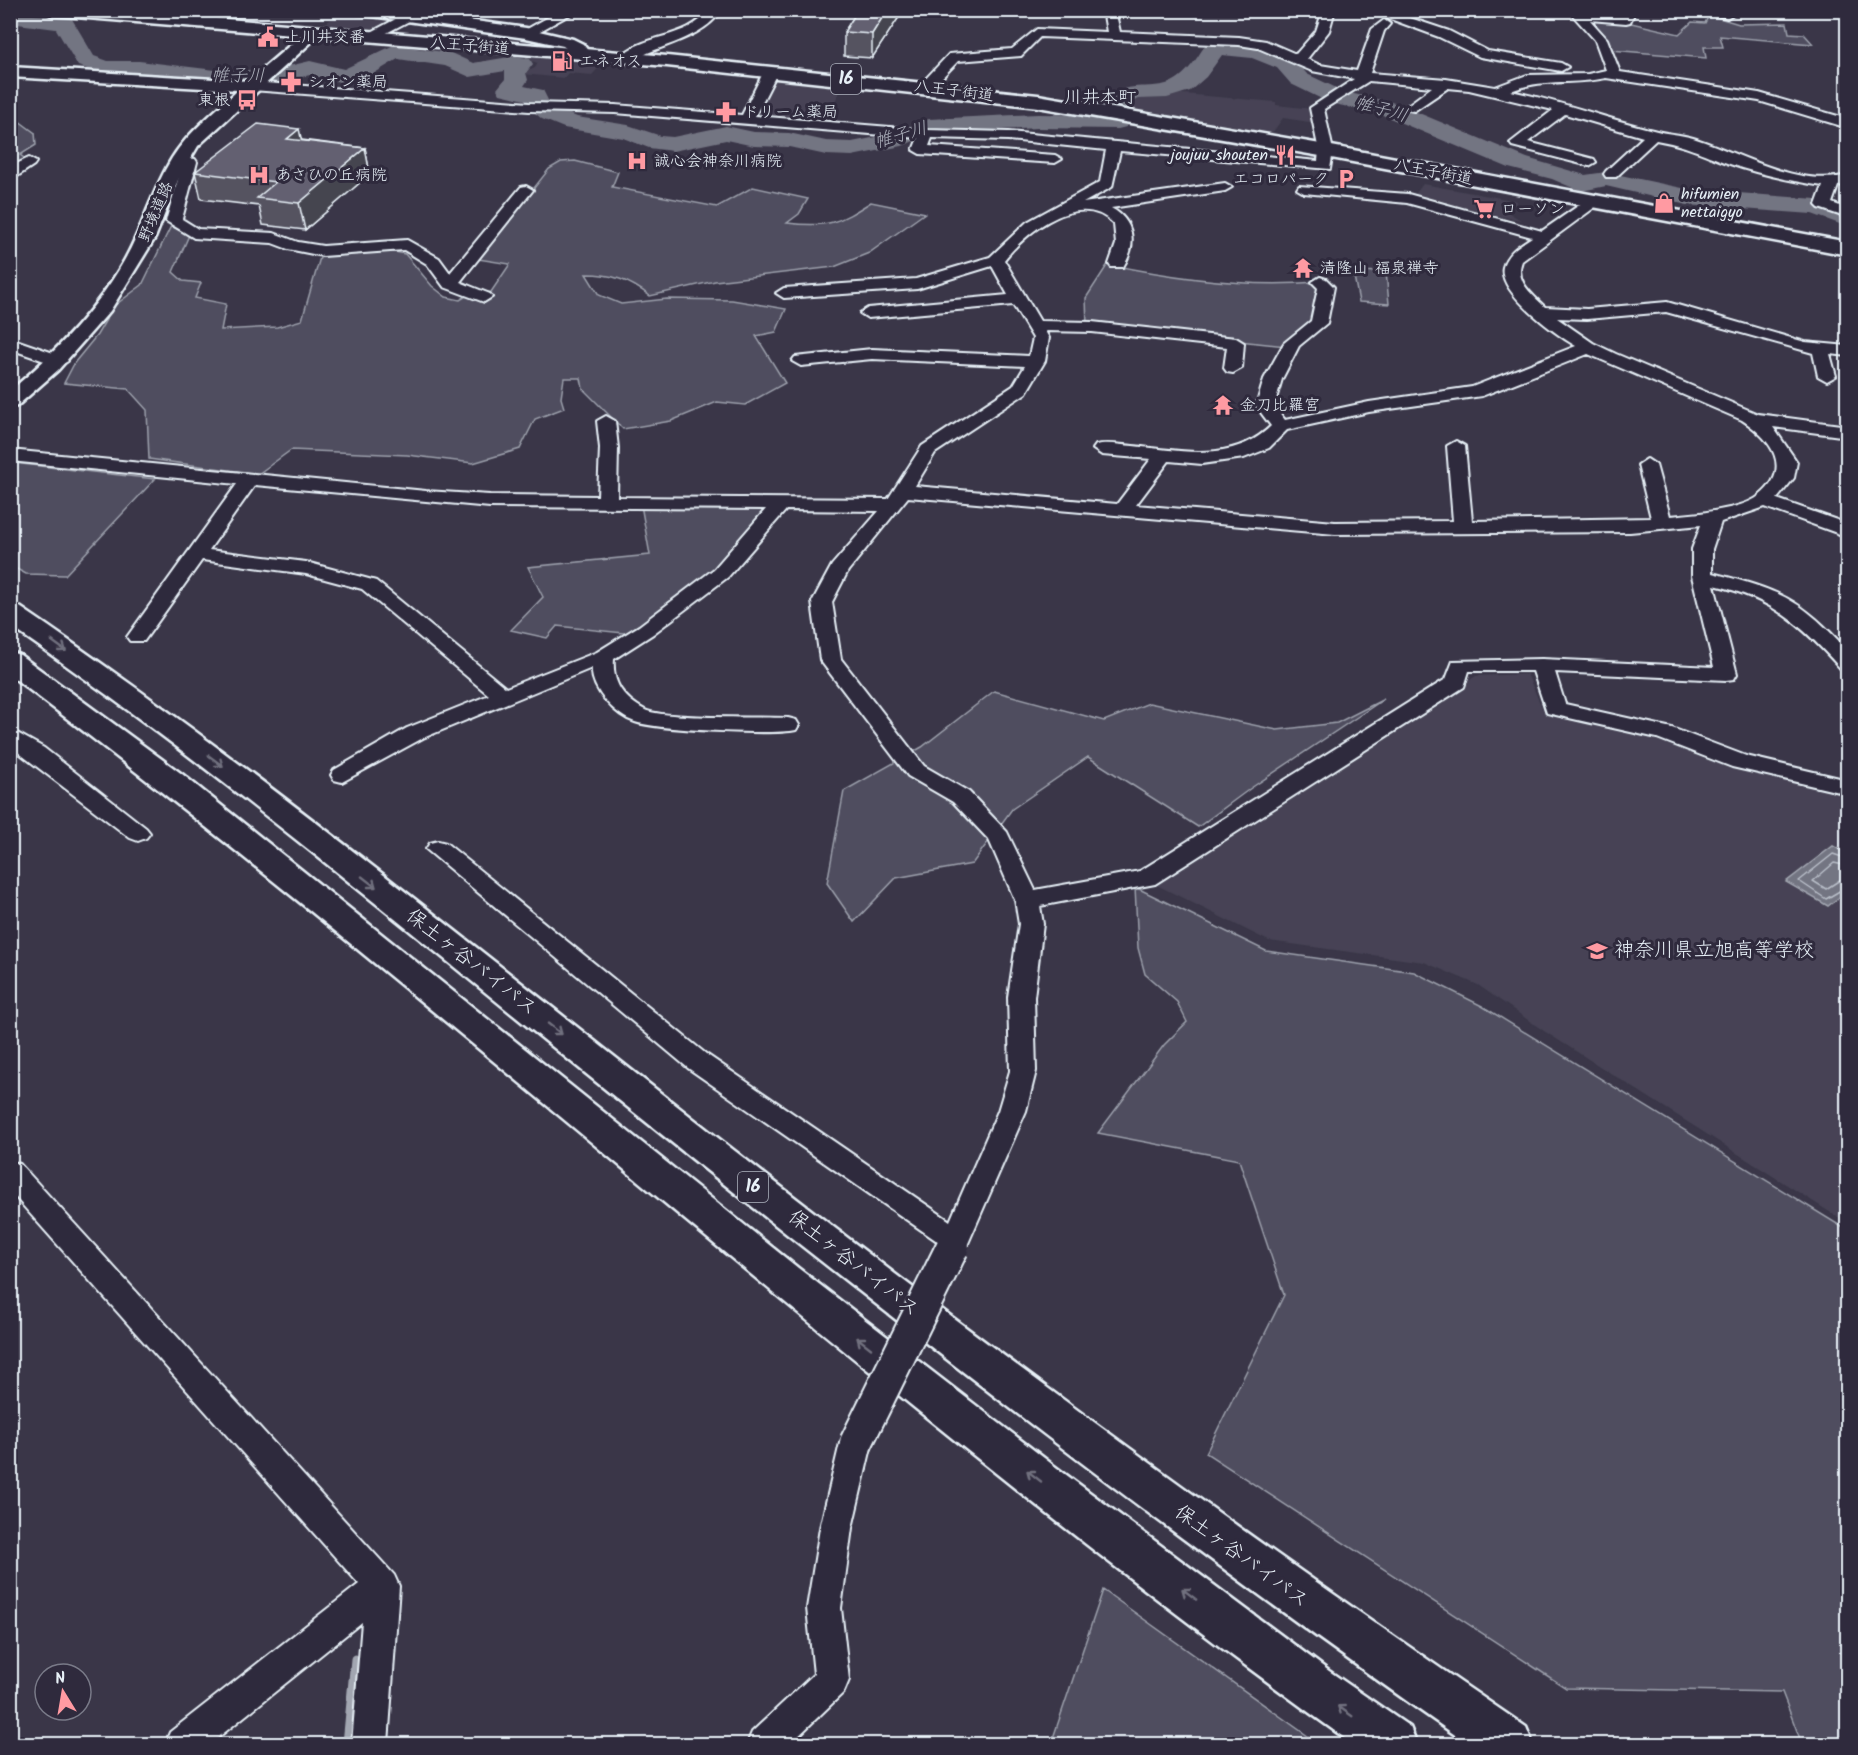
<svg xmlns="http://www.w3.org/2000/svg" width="1858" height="1755" font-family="Kalam,'Klee One',sans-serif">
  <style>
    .built { fill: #464354 }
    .green { fill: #504e5f; stroke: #9ca0ac; stroke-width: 1.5 }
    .water { fill: #737482; stroke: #a2a6b1; stroke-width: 1.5 }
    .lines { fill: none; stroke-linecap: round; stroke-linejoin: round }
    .shore { stroke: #b9bfc9; stroke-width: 1.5 }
    .stream { stroke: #a2a6b1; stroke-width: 9 }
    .river { fill: #737482; fill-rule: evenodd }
    .minor-casing { stroke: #e8f1f8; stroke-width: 4 }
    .tertiary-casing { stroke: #e8f1f8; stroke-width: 5 }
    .trunk-casing { stroke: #e8f1f8; stroke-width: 5 }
    .motorway-casing { stroke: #e8f1f8; stroke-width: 5 }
    .minor { fill: #2f2a3d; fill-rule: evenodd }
    .tertiary { fill: #2f2a3d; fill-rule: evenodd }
    .trunk { fill: #2f2a3d; fill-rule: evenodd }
    .motorway { fill: #2f2a3d; fill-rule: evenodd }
    .minor-bridge-casing { stroke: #e8f1f8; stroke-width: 36; stroke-linecap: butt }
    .minor-bridge { stroke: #2f2a3d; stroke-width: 32 }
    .wall { fill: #555361; stroke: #e8f1f8; stroke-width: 1.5 }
    .shaded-wall { fill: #45444f; stroke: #e8f1f8; stroke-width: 1.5 }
    .building { fill: #636171; stroke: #e8f1f8; stroke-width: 1.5 }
    .oneway { stroke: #70707e }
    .labels { text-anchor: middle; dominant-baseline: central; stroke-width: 6; stroke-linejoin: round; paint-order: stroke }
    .far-poi-label { font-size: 16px; fill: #e8f1f8; stroke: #2f2a3d; text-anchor: start }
    .far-street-label { font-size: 16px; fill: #e8f1f8; stroke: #2f2a3d }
    .far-water-label { font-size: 18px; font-style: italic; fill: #aeb2bd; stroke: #2f2a3d }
    .shield { fill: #2f2a3d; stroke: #b0b5c0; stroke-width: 1.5 }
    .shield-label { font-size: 18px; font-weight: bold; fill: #e8f1f8 }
    .far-neighbourhood-label { font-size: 18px; fill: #e8f1f8; stroke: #2f2a3d }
    .poi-label { font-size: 20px; fill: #e8f1f8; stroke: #2f2a3d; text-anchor: start }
    .street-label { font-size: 20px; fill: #e8f1f8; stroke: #2f2a3d }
  </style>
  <rect width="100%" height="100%" fill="#3a3648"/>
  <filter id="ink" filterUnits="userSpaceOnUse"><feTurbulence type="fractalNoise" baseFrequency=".0167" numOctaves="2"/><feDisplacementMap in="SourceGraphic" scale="12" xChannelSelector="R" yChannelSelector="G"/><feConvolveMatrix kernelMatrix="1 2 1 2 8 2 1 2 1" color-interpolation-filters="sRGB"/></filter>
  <g filter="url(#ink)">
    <path class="built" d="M343,12l57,7 -27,14 -56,-5z
      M512,53l93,8 -13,14 -24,-2 -4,5 -42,-4 13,-6 3,-5 -13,-4h-15z
      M773,76l71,8 -20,38 -73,-5z
      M1172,93l104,9v3l37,4 3,14 -33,-5 -13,18 -143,-26 1,-8 6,-4z
      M1423,184l94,17 -8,12 12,7 -64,-10 -12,-6 -32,-7z
      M1527,674l17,38 119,28 71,28 113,24v431l-303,-192 -66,-46 -54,-23 -155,-21 -116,-58 323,-207z"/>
    <path class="green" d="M1709,15l30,9 48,-1 2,10 15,1 9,10 -93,-8 3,11h-19l2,11 -95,-8 -27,-33h21l74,17 13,-12 13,1z
      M11,115l24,18 1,12 -16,10 7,5 -16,10z
      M575,161l43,11 -6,15 105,20 36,-20 55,12 -9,15 -12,9c41,5 51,0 84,-21l54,11 -56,40 -35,14 -119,14 -65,15c-21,-16 -38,-22 -64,-22l13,21 22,9 46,-5 65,1 54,9 -10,23 -20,4 29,47 -40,22 -28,-3 -46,19 -48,8 -40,-40 -2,-11h-17l-3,20 3,10 -29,11 -15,30 -47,14 -66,-8 -116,-5 -33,24 -109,-15 -2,-49 -19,-21 -64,-6 11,-21 22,-27 17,-29 28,-21 29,-59 18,9 -16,37 10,9 18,2 -6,15 31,6 -5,26 56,-3 25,-7 19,-66 55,-6 29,6 27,32 14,11 14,3 11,-7 20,-1 19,-28 -32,-5 71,-90 12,-7z
      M1108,264c66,14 142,24 209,18l6,5 -7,29 -30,30 -199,-21 -1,-27z
      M1353,271l33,1 3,32 -30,-2z
      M13,463l142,16 -90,96 -39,-1 -15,-8 -1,-100z
      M641,505l132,1 -54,62 -86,66 -76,-8 -10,12 -36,-8 32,-33 -15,-30 122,-12z
      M994,691l110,30 45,-18 128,27 60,-7 47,-24 -133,89 -53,39 -110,-70 -76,52 -40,55 -76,14 -42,44 -27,-39 17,-92 78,-44z
      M1135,887l131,64 148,21 68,34 365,224v514h-45l-20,-52 -216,-4 -360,-235 78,-158 -45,-135 -141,-27 66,-88 23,-23 -10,-20 -32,-28 -7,-26z
      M1103,1590l216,154h-268z"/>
    <path class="water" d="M1833,846l14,8v37l-19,15 -42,-24z"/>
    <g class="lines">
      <path class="shore" d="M1848,859l-15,-5 -34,27 27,18 22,-13
        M1848,866l-14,-3 -21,18 13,8 14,-9 8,-1"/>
      <path class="stream" d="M347,1744l8,-85"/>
      <path class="river" d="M10,11l62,8 22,37 14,5h31l85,10 52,-2 34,-8 34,8 50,-24 57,8 22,10 42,-7 15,3 3,5 -7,9 2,7 -4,6 19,4 5,10 10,9 19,8 51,8 33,11 12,1 53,-11 28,6 35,1 37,8 26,1 35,-7 42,-16 109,-5 69,1 -3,-12c16,-23 40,-13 62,-19 19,-5 30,-25 40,-40l31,-3 30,7 26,10 14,16 38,18 50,11 132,55 58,17 21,-3 81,17 129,10 32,11v17l-36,-13 -125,-9 -81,-19 -24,5 -9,-3 -21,-9 -43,-11 -129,-54 -50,-11 -39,-19 -14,-16 -25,-10 -30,-3 -16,22 -16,14 -23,7 -29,1 -6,3 -3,3 1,17 -4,5 -8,2 -80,-1 -105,5 -31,13 -50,10 -26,-1 -37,-8 -35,-1 -28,-6 -53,11 -24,-3 -26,-10 -59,-10 -22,-9 -13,-11 -4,-8 -25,-6 -3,-5 8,-10v-8l-35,6 -25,-11 -47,-7 -30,18 -24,6 -34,-8 -34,8 -52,2 -85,-10h-33l-28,-9 -22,-37 -46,-6z"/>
      <g class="minor-casing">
        <path id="minor" d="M437,10h15l-16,13h-8v-6z
          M561,10h17l-47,26 -5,1 -6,-4z
          M709,10h13c-21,30 -61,34 -91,51l-5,1 -7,-4c24,-25 69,-18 90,-48z
          M1103,10h12l5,22 119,5 27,4 30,13 20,-23 7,-21h12l-6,21 -22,28 13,6 37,6 15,-42 12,-9 6,4 -6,7 -14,42 76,6 49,8 32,-12 61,-1 18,-4 -11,-30 -27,-30 54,5 1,-5h13l-6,12 -4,1 -36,-3 17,19 13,33 139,21 89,26v9l-89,-27 -153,-23c-32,7 -65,0 -95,13 48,10 94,27 142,39 13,4 27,4 40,8 48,15 103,50 155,37v9l-10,2 -6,17 16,6v9l-29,-10 -3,-3 7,-19c-32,-5 -65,-12 -96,-23 -26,-10 -42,-18 -71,-23l-40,37h-10l-2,-3 2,-3 37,-34 -78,-23 -37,28 66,17 2,3 -7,4 -77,-20 -2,-3 43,-33 -84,-20 -21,-2 -34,23 -5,-1v-6l23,-17 -63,-6 -45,28 9,42 -3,18 -210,-18 -8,36 -29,16 142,-20 7,4 -7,4 -114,17c24,13 26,37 12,59h-12l-2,-3 7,-20 -2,-20c-34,-35 -87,7 -110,36l36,61 52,1 144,16 8,5 -2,25 -9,5 -6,-1 -3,-4 3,-21 -135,-15 -47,-1 4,7 -4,23 -19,32 -91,60 -20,33 202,18 34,-45 -49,-4 -9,-6 3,-4c11,-3 25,0 37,1 49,5 100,17 138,-20l-15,-20 8,-27 20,-36 27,-22 7,-33 -6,-6 8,-5 6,2 8,8 -7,36 -28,23 -17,33 -8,27 11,14 84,-18 103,-15 104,-41c-19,-11 -79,-54 -73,-79 4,-15 17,-22 29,-30l-125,-34 -103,-10 -7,-4 2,-3 109,8 134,37 46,-32h10l3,3 -3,3 -76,56c-8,20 10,33 23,46l42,2 80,-7 138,40 43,4v10l-18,-2 6,22 -9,5 -9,-5 -5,-23 -147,-41 -79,7 -30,-1 36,25 23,11 142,60 90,12v11l-75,-10 24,35 -3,16 -17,21 71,25v13l-83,-30 -44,15 -9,27v24c67,17 88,25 136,78v20l-7,-2c-39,-44 -68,-70 -127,-84l23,89 -3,5 -8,1 -171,-8 10,32 107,24 74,28 102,24v14l-116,-27 -75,-29 -110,-25 -14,-42h-64l-5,16 -309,197 -115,22 3,18 -9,73 2,74 -10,40 -60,137 -4,8 -10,4 -10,-4 -4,-8 2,-5 -252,-175 -262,-219 4,-6 8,-2 8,2 260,211 244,167 48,-110 12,-40 -2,-74 11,-73 -4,-24 -26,-60 -36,-38 -45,-26 -88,-116 -8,-58 20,-37 47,-54 -93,-1 -58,67 -75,57 -39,25c-2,24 9,39 31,51 17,9 117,7 143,8l8,2 3,5 -3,5c-22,5 -139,0 -161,-8 -19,-6 -45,-33 -43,-54l-169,70 -81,44 -8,-2 -3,-5 3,-5 73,-42 82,-33 -127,-106 -56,-15 -104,-14 -58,81h-14l-3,-4 110,-153 -227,-23v-11l416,41 64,4 108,1 2,-48 -3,-27 9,-5 9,5 3,27 -1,49 271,2 34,-53 91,-60 12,-20 -153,-7 -71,7 -9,-5 3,-4 77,-8 157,7 4,-18 -20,-33 -145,13 -8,-5 8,-5 140,-13 -16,-29 -75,23 -133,9 -8,-5 8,-5 132,-9 74,-22 37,-35 73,-40 6,-32 -98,-10 -76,-2 -3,8 126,9 7,4 -7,4 -135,-9 -7,-4 5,-12 -303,-25 -86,-2 -277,-21 -7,-4 7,-4 277,21 86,2 127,10 22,-44 7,-4 7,4 -23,45 172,14 81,2 310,29 1,-10 -9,-43 44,-29 -42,-8 -54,-23 -19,-3 -199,-8 -19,19 -63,5 -28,29 -5,1 -7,-4 31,-33 63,-5 25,-20 70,3zM1588,354l154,66c29,19 52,48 17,76 -17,14 -67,18 -89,20l-14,-51 -9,-6 -9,6 13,53 -179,3 -7,-75 -9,-5 -9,5 6,75 -118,1 -199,-17 33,-44 33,3 42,-6 25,-10 18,-18 82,-18 113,-16zM255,485l235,22 276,2 -52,60 -75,57 -42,26 -91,36 -130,-107 -70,-19 -97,-12zM908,497l427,37 295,-2 71,-7 -9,24v27l22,91 -172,-8 -89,2 -7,18 -306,192 -105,19 -28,-58 -38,-40 -45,-26 -83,-107 -9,-57 16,-31z
          M1366,10h20l63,21 39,20 73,12 7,4 -7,4 -81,-14 -41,-20z
          M1701,10h27l5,4 -6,4z
          M407,13l6,4 -2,3 -38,20 -5,1 -6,-4z
          M179,157l16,2 2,3 -15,57 16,10 76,4 24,9 25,4 84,-6 32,18 11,15 71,-86 5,-1 7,4 -73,92 30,12 2,3 -8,5 -40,-15 -17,-23 -23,-14 -81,6 -35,-7 -16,-6 -78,-5 -28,-17 16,-55 -10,-5z
          M29,158l7,4 -2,3 -24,16v-14z
          M10,338l55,19 3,4 -9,5 -49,-17z
          M10,729l34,19 102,80 4,5 -4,5 -8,3 -8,-3 -120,-92z
          M10,1161l10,3 374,411 5,11 -11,158h-36l10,-122 -152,122h-45l5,-12 189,-148 -349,-393z
          M856,1429l11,4 5,10 -20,85 -11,80 8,72 -5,12 -54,52h-43l5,-12 62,-58 -7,-66 13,-80 20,-85 5,-10z"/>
      </g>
      <g class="tertiary-casing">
        <path id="tertiary" d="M351,10h43l132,18 47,11 10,5 8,11 -8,5 -20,-14 -37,-8 -168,-24z
          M313,28l8,5 -3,3 -120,110 -20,34 -23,58 -45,73 -52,59 -41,36 -7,2v-17c44,-37 85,-79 114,-130 19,-33 28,-71 48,-103 17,-27 43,-46 66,-68l-228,-13v-10l238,14 60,-51z"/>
      </g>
      <g class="trunk-casing">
        <path id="trunk" d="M43,10h77l547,46 371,39 288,50 522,97v13l-522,-98 -288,-50 -371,-41 -616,-51z"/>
      </g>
      <g class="motorway-casing">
        <path id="motorway" d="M10,605l10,2c242,164 467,351 698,531 263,205 532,402 808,589l7,17h-65c-293,-204 -574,-423 -853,-647 -200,-160 -394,-326 -605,-471z
          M10,652l10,3 162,119 616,494 255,197 276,206 81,56 7,17h-64c-466,-333 -886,-724 -1343,-1069z"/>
      </g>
      <use href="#minor" class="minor"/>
      <use href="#tertiary" class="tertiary"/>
      <use href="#trunk" class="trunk"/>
      <use href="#motorway" class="motorway"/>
      <g class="minor-bridge-casing">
        <path id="minor-bridge" d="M856,1443l96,-195"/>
      </g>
      <use href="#minor-bridge" class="minor-bridge"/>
    </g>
    <path class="wall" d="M153,10h22l-3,2z
      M858,10h60l-3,4 -16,-1v4l-27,41 -28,-2v-24z
      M302,140l63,8 5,26 -65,56 -42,-5 -4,-19 -58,-7 -6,-27z"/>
    <path class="shaded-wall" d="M887,10h12v7l-27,41v-24z
      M299,129l6,26 -18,-16z
      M365,148l5,26 -65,56 -6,-27z"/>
    <path class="building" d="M858,10h29l-15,24 -28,-2z
      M258,124l41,5 -12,10 78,9 -66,55 -42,-5 19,-16 -81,-10z"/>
    <defs><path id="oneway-shaft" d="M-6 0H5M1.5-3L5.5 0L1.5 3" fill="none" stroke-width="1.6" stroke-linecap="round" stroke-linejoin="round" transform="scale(1.5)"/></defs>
    <g class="oneway">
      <use href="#oneway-shaft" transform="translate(59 646) rotate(36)"/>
      <use href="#oneway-shaft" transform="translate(216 761) rotate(37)"/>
      <use href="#oneway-shaft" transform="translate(369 882) rotate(38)"/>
      <use href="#oneway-shaft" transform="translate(555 1029) rotate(38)"/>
      <use href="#oneway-shaft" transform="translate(864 1343) rotate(-142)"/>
      <use href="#oneway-shaft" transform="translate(1034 1476) rotate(-142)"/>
      <use href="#oneway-shaft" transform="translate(1189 1594) rotate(-143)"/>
      <use href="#oneway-shaft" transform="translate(1345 1711) rotate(-145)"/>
    </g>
  </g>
  <defs>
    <g id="civic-bare" transform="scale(1.62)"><path d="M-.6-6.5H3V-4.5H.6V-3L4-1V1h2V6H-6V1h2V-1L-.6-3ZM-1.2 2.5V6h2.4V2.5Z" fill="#ff9aa2" stroke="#2f2a3d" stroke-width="2.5" paint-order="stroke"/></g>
    <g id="fuel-bare" transform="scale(1.62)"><path d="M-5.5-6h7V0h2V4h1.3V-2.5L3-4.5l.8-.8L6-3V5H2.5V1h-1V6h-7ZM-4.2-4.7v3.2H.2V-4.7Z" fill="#ff9aa2" stroke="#2f2a3d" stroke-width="2.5" paint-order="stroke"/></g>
    <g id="pharmacy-bare" transform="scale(1.62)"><path d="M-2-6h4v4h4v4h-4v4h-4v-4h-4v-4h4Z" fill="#ff9aa2" stroke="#2f2a3d" stroke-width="2.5" paint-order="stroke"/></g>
    <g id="bus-bare" transform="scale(1.62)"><path d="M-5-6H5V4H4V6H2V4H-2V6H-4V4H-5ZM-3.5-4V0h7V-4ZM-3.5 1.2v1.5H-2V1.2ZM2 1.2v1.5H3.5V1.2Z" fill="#ff9aa2" stroke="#2f2a3d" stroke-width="2.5" paint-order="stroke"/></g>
    <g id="restaurant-bare" transform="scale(1.62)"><path d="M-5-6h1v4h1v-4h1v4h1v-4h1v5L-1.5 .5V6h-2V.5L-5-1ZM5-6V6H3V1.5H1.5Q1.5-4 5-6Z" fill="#ff9aa2" stroke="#2f2a3d" stroke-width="2.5" paint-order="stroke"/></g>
    <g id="hospital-bare" transform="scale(1.62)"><path d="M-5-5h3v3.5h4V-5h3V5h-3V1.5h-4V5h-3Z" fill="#ff9aa2" stroke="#2f2a3d" stroke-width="2.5" paint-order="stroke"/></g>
    <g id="parking-bare" transform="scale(1.62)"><path d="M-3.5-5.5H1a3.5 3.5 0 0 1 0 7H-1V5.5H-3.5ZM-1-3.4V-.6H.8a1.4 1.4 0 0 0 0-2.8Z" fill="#ff9aa2" stroke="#2f2a3d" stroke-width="2.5" paint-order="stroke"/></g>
    <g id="shop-bare" transform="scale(1.62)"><path d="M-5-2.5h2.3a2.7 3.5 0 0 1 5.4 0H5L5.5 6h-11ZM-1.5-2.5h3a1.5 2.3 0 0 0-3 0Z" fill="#ff9aa2" stroke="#2f2a3d" stroke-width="2.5" paint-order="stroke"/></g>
    <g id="supermarket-bare" transform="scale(1.62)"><path d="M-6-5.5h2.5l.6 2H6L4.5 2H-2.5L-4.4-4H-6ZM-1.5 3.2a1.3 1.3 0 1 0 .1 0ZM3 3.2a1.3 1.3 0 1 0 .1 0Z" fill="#ff9aa2" stroke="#2f2a3d" stroke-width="2.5" paint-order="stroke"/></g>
    <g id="temple-bare" transform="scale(1.62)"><path d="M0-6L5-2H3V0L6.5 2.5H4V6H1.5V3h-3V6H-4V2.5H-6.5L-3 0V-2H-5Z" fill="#ff9aa2" stroke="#2f2a3d" stroke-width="2.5" paint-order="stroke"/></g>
    <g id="school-bare" transform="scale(1.62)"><path d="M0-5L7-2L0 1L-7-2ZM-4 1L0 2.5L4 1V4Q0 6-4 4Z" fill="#ff9aa2" stroke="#2f2a3d" stroke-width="2.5" paint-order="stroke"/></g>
  </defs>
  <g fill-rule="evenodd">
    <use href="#civic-bare" x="268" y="37"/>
    <use href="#fuel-bare" x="562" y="61"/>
    <use href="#pharmacy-bare" x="291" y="82"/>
    <use href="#bus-bare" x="247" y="100"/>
    <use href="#pharmacy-bare" x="726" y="112"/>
    <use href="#restaurant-bare" x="1285" y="155"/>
    <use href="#hospital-bare" x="637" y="161"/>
    <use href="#hospital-bare" x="259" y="175"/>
    <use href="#parking-bare" x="1346" y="179"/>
    <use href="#shop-bare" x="1664" y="203"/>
    <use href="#supermarket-bare" x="1484" y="209"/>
    <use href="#temple-bare" x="1303" y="268"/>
    <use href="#temple-bare" x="1223" y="405"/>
    <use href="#school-bare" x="1597" y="951"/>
  </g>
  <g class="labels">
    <g class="far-poi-label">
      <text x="285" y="37">上川井交番</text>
      <text x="579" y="61">エネオス</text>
      <text x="308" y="82">シオン薬局</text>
      <text x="230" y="100" text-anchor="end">東根</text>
      <text x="743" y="112">ドリーム薬局</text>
      <text x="1268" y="155" text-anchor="end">joujuu shouten</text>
      <text x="654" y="161">誠心会神奈川病院</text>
      <text x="276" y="175">あさひの丘病院</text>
      <text x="1329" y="179" text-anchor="end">エコロパーク</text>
      <text x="1681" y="194">hifumien<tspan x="1681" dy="18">nettaigyo</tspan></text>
      <text x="1501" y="209">ローソン</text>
      <text x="1320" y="268">清隆山 福泉禅寺</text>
      <text x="1240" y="405">金刀比羅宮</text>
    </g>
    <g class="far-street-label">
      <text transform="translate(470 46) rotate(5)">八王子街道</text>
      <text transform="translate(954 91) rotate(7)">八王子街道</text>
      <text transform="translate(1433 172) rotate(11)">八王子街道</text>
      <text transform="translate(156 212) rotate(-67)">野境道路</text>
    </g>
    <g class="far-water-label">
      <text x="238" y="76">帷子川</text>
      <text transform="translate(1381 110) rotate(16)">帷子川</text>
      <text transform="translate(901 136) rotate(-16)">帷子川</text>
    </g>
    <g class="shield">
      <rect x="831" y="64" width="30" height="30" rx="4.5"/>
      <rect x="738" y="1172" width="30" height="30" rx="4.5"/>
    </g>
    <g class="shield-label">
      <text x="846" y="79">16</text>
      <text x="753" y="1187">16</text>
    </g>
    <g class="far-neighbourhood-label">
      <text x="1100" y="98">川井本町</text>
    </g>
    <g class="poi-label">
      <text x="1614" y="951">神奈川県立旭高等学校</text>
    </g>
    <g class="street-label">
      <text transform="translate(471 963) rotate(38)">保土ヶ谷バイパス</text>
      <text transform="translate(853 1264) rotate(38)">保土ヶ谷バイパス</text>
      <text transform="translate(1241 1557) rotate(36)">保土ヶ谷バイパス</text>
    </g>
  </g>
  <rect width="1858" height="1755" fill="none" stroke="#2f2a3d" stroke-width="36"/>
  <rect x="18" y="18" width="1822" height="1719" fill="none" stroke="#e8f1f8" stroke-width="2" filter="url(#ink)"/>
  <g transform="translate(63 1692) rotate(349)"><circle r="28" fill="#2f2a3d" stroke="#797a88" stroke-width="1.5"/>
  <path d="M0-4.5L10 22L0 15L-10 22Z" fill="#ff9aa2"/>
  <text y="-9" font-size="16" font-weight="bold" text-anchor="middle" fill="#e8f1f8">N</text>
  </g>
</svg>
